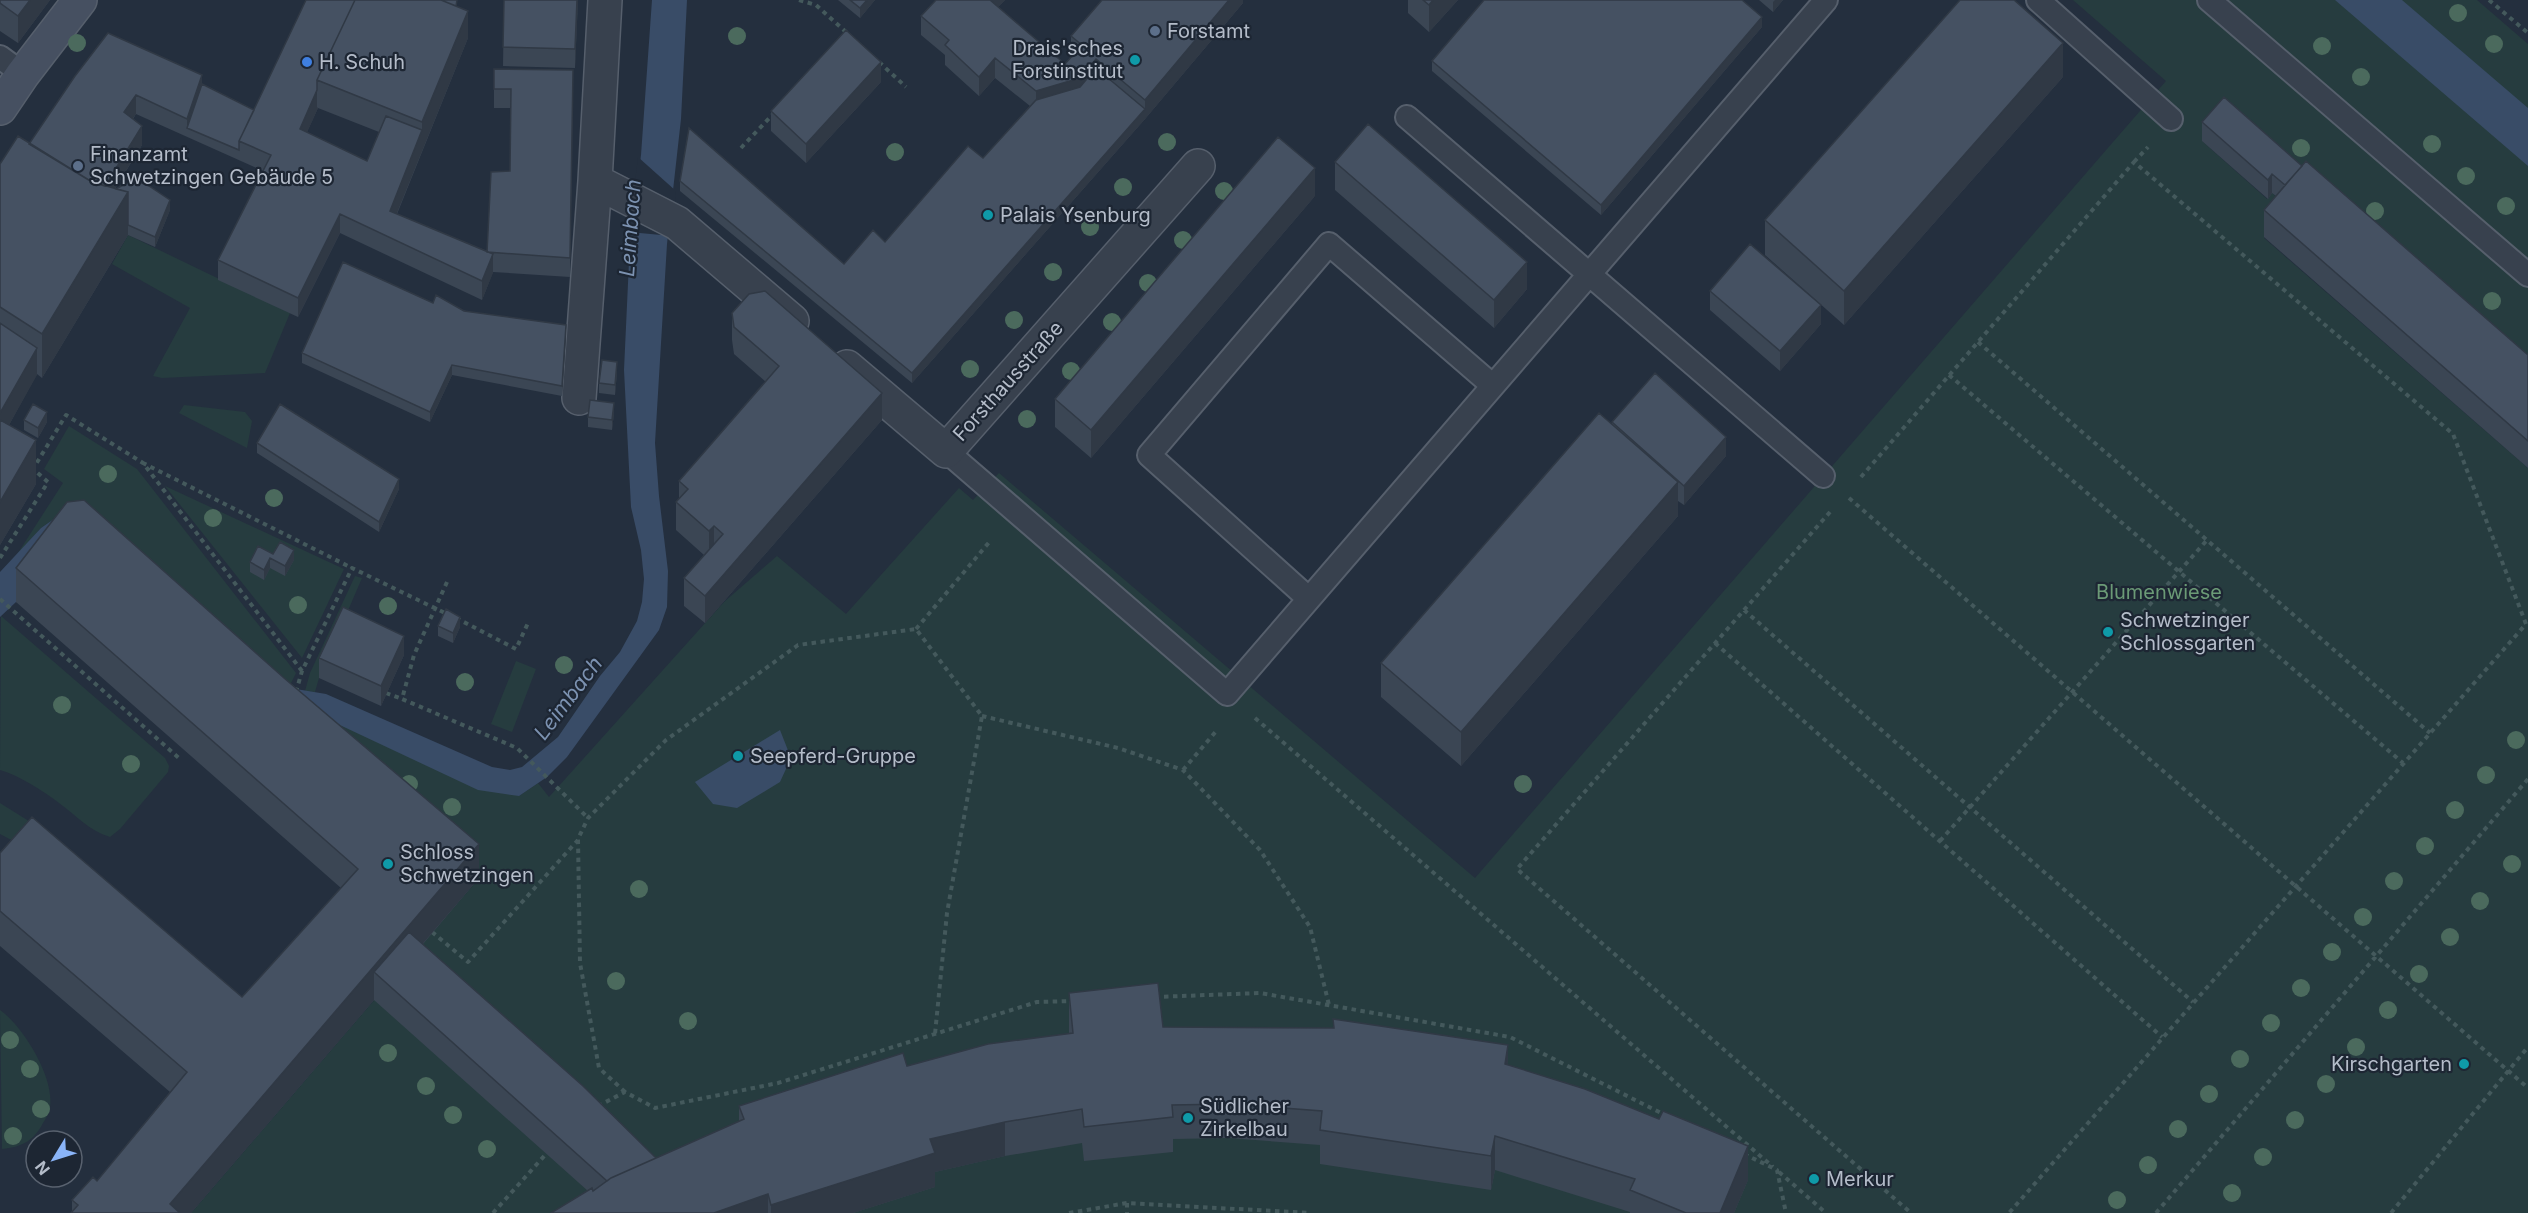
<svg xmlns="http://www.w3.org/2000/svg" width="2528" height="1213" font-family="Inter,sans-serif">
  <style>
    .green { fill: #263c3f }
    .water { fill: #394c67 }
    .pier { fill: #242f3e }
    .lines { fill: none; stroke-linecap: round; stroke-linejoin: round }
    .lane-casing { stroke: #565f6c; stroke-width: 26 }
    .street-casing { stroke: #565f6c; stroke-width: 36 }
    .secondary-casing { stroke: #565f6c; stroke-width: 36 }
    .path { stroke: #44595c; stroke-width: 4; stroke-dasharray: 4.5 4.5; stroke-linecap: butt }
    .lane { stroke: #38414e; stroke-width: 22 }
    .street { stroke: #38414e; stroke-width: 33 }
    .secondary { stroke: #465061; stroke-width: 33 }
    .tree { fill: #4b6a5d }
    .wall { fill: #3b4654; fill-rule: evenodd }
    .shaded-wall { fill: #303945 }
    .building { fill: #455162; stroke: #303945; stroke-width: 1.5 }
    .service-dot { fill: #5c6f8a; stroke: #1d2633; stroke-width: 2 }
    .culture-dot { fill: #0f9aa8; stroke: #1d2633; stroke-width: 2 }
    .shop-dot { fill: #3f7fe0; stroke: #1d2633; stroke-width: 2 }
    .labels { text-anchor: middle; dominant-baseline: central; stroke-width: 4.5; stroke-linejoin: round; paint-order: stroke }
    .poi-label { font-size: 20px; fill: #b4bcc9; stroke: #1d2633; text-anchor: start }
    .street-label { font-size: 20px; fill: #b4bcc9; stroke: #1d2633 }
    .park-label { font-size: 20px; fill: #6b9a76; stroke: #1d2633 }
    .water-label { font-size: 21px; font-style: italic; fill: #7c92b1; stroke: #1d2633 }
  </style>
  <rect width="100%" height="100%" fill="#242f3e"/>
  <path class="green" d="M2073,0h404l51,44v338l-326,-241 65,58 5,-6 17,15 -25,30 264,230v745h-2337l288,-335 -152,-159 192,77 19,-13 11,14 175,-195 53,-46 69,58 113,-126 14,12 26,-27 476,405 691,-797z
    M128,235l162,78 -25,60 -103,5 -9,-2 37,-68 -78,-44z
    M184,405l61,7 7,9 -5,27 -68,-35z
    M69,426l68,43 159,204 -7,14 -228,-173 -20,14 -25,28 47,-73 -19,-14z
    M165,486l179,83 -42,89z
    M355,576l7,2 -43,100 -4,14 -10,-1 5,-18z
    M1,616l164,142 4,8 -1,6 -48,57 -10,8c-21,-6 -34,-22 -51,-34 -17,-13 -39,-27 -59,-33z
    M516,661l20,8 -24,63 -21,-8z
    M0,803l48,30 -16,18 -32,-17z
    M0,1010c23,16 58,72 49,101 -1,4 -4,9 -6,12 -5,10 -13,19 -23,22 -6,3 -13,3 -18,4z"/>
  <path class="water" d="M652,0h35l-6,119 -14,125 -12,199 4,53 9,75 -1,36 -8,23 -92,127 -20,20 -28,19 -41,-6 -151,-71 -311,-117 -16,15v-45l41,-44 20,-14 235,175 30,5 166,73 18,3 12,-3 36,-30 42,-61 20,-24 17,-31 5,-19 2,-23 -3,-29 -10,-43 -7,-137 6,-130 11,-85z
    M2335,0h67l126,108v58z
    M780,730l11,28 -11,24 -43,26 -24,-4 -18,-22z"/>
  <path class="pier" d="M638,157l38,34 -4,45 -43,-4z"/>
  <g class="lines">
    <g class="lane-casing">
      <path id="lane" d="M2038,0l133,119
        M2209,0l319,275
        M0,57l23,17
        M1407,117l416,359
        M946,451l281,243 599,-694
        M1308,598l-159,-143 180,-211 163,141"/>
    </g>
    <g class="street-casing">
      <path id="street" d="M605,0l-10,181 82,42 115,98
        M847,367l99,84 252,-285
        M579,398l16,-217"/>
    </g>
    <g class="secondary-casing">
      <path id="secondary" d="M0,108l23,-34 57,-74"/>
    </g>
    <path class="path" d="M799,0l17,5 31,28
      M2489,0l39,33
      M879,62l27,25
      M741,148l33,-35
      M2134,162l14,-15
      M1978,342l452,391
      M1949,375l454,388
      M1861,477l273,-315 319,272 73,190 -517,589
      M1849,498l679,590
      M1830,512l-313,357 394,344
      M0,558l48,-76 -15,-13 33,-54 77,48
      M447,582l-33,73 -12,44 115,49 71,70
      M0,599l180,160
      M1744,610l449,392
      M456,618l60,31 12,-26
      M916,629l75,-89
      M1715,643l447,394
      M302,671l-159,-208 209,105
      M296,692l6,-21 50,-103 95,46
      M386,693l16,6
      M982,716l136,32 65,22 77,80 50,77 19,78
      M1255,718l518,449
      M1183,770l35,-41
      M1940,841l267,-301
      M432,932l36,30 110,-122
      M1155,997l105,-4 250,44 155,78
      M625,1092l-26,-24 -19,-105 -2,-124 10,-21 78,-78 132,-95 118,-16 66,87 -35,197 -12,121
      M598,1106l27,-14 30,16 123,-25 259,-81 35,-1
      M1744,1154l33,16 9,43
      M1779,1172l47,41
      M1127,1203v10
      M493,1213l53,-59
      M1069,1213l58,-10 183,10
      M2156,1213l372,-434
      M2391,1213l137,-166"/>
    <use href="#lane" class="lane"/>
    <use href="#street" class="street"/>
    <use href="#secondary" class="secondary"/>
  </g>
  <g class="tree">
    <circle cx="2458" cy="13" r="9"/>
    <circle cx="737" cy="36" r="9"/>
    <circle cx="77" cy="43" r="9"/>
    <circle cx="2494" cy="44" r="9"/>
    <circle cx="2322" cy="46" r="9"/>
    <circle cx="2361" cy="77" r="9"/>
    <circle cx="1167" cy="142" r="9"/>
    <circle cx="2432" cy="144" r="9"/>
    <circle cx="2301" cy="148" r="9"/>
    <circle cx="895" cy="152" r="9"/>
    <circle cx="2466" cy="176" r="9"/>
    <circle cx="1123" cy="187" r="9"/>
    <circle cx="1224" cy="191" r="9"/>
    <circle cx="2506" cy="206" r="9"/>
    <circle cx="2375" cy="211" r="9"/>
    <circle cx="1090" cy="227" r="9"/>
    <circle cx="1183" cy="240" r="9"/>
    <circle cx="1053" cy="272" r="9"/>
    <circle cx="1148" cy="283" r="9"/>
    <circle cx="2492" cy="301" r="9"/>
    <circle cx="1014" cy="320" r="9"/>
    <circle cx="1112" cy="322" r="9"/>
    <circle cx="970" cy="369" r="9"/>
    <circle cx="1071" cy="371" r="9"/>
    <circle cx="1027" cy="419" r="9"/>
    <circle cx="108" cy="474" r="9"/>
    <circle cx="274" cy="498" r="9"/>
    <circle cx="213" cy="518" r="9"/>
    <circle cx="298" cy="605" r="9"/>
    <circle cx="388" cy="606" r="9"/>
    <circle cx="564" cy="665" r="9"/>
    <circle cx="465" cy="682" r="9"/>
    <circle cx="62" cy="705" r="9"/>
    <circle cx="2516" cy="740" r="9"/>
    <circle cx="131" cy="764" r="9"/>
    <circle cx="2486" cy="775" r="9"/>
    <circle cx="409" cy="784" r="9"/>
    <circle cx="1523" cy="784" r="9"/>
    <circle cx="452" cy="807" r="9"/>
    <circle cx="2455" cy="810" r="9"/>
    <circle cx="2425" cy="846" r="9"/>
    <circle cx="2512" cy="864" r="9"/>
    <circle cx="2394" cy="881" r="9"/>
    <circle cx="639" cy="889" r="9"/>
    <circle cx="2480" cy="901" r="9"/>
    <circle cx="2363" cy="917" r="9"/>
    <circle cx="2450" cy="937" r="9"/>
    <circle cx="2332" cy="952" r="9"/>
    <circle cx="2419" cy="974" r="9"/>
    <circle cx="616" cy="981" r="9"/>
    <circle cx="2301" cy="988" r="9"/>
    <circle cx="2388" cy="1010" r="9"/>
    <circle cx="688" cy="1021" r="9"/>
    <circle cx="2271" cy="1023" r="9"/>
    <circle cx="10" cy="1040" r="9"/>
    <circle cx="2356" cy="1047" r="9"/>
    <circle cx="388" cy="1053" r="9"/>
    <circle cx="2240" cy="1059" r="9"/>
    <circle cx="30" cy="1069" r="9"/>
    <circle cx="2326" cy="1084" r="9"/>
    <circle cx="426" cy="1086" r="9"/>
    <circle cx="2209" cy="1094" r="9"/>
    <circle cx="41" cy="1109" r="9"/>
    <circle cx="453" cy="1115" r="9"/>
    <circle cx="2295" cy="1120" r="9"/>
    <circle cx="2178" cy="1129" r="9"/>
    <circle cx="13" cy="1136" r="9"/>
    <circle cx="487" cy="1149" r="9"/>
    <circle cx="2263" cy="1157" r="9"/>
    <circle cx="2148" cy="1165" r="9"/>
    <circle cx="2232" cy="1193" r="9"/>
    <circle cx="2117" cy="1200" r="9"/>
  </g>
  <path class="wall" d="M0,0h50l-32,43 -18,-12z
    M504,0h74l-3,68 -72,-2z
    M838,0h37l-15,18z
    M936,0h69l-7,7 67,57 7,-7 -1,-1v-20l172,-36v3l-98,116 -233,264 -232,-192v-10l164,83 41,-22 98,-84 47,-52 -35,-28 -16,18 -34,-31v-10l-24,-20v-19z
    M1408,0h50l-29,32 -21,-19z
    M1759,0h24l-10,12z
    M457,6l11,32 -71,176 90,37 23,-80 1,-63h-17v-39l79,1 -3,207 -77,-5 -11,28 -142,-67 -42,84 -80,-37v-20l45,-89 -127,-57 -3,5 9,26 -27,44 55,21 -15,37 -27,-12 -86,143 -5,-4 -28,51 27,59 -36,61v-381l29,-20 46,-68 127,8 52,26zM318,108l61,24 -12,29 -60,-29z
    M1762,27l-161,188 -169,-144v-10z
    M2063,77l-219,248 -79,-70v-35z
    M881,82l-75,81 -35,-32v-20z
    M2202,122l100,44 226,189v113l-264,-231v-27l12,-14 -4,-3 -4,6 -66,-58z
    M1335,162l192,127 -33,39 -159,-138z
    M1315,196l-224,262 -36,-31v-28z
    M1710,291l111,33 -41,47 -70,-61z
    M433,303l133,32 -4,61 -110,-21 -22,47 -128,-59v-10z
    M732,313l150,107 -177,203 -21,-17v-28l20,-23 -28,-25v-28l3,-3v-18l87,-99 -32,-28 -2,-14z
    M617,372l-2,23 -16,-2v-10z
    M614,413l-2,17 -24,-3v-10z
    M24,420l23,2 -9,16 -14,-8z
    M1612,422l114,34 -42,49 -6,-4v15l-217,250 -80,-69v-34l231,-239z
    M257,443l142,46 -20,43 -122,-79z
    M273,554l21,6 -9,16 -15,-8 -6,12 -14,-8v-10z
    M16,568l463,310 -56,66 233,214 83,-37v-15l168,-40 162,-32v-41l94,34 170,1v-9l175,46 240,115 -14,33h-104v-1l-135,-42 -4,20 -171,-26v-19l-91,-7 -56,1v13l-89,9 -2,-18 -77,13 -70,16v15l-82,26h-302l37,-22 -214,-191 -183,213h-120l1,-2v-11l25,-19 73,-89 -170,-146v-93l242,144 99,-109 -325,-286z
    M438,626l22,1 -7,16 -15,-7z
    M404,655l-23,51 -62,-28v-20z"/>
  <path class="shaded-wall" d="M30,0h20l-32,43v-27z
    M577,0h1l-3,68v-19z
    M867,0h8l-15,18v-10z
    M988,0h17l-17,18z
    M1229,0h14v3l-98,116 -233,264v-10l233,-264v-9z
    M1433,0h25l-29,32v-27z
    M1775,0h8l-10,12v-10z
    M468,11v27l-78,192v-19l32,-81v-8z
    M1762,17v10l-161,188v-10z
    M2063,43v34l-219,248v-34z
    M995,58v20l-16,18v-19z
    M1096,59v19l-60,32v-19z
    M881,62v20l-75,81v-19z
    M202,75v19l-15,34v10v-19z
    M317,90v17l1,1 -18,40v-19z
    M136,95v19l-12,17v-19z
    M142,126v19l-45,72 -5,-11z
    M1315,168v28l-224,262v-28z
    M2272,174v19l-4,6v-19z
    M128,192v43l-86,143v-44z
    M170,200v10l-15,37v-10z
    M340,214v19l-42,84v-19z
    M493,254v19l-11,27v-19z
    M1527,262v27l-33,39v-28z
    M1821,305v19l-41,47v-20z
    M566,325v10l-4,61v-10z
    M37,348v27l-37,66v-28z
    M617,362v10l-2,23v-10z
    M452,365v10l-22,47v-10z
    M882,393v27l-177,203v-27z
    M614,403v10l-2,17v-10z
    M47,412v10l-9,16v-10z
    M1726,437v19l-42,49v-19z
    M36,440v44l-36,61v-43z
    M399,479v10l-20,43v-10z
    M1678,482v34l-217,250v-34z
    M714,526v27l-5,6v-28z
    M294,550v10l-9,16v-10z
    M270,558v10l-6,12v-10z
    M460,617v10l-7,16v-10z
    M404,636v19l-23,51v-20z
    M479,844v34l-91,106 -14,-12v28l-183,213h-21v-9z
    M1508,1045v34l-3,-15z
    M1005,1122v34l-70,16v15l-82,26h-82v-8l159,-66z
    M1495,1136v34l-4,20v-34z
    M1748,1146v34l-14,33h-14z
    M768,1194v19h-54z"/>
  <path class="building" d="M0,0h30l-12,16 -18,-13z
    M306,0h49l-38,80v10l-17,39 67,32 19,-45 36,14 -32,81 103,43 -11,27 -142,-67 -42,84 -80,-38 53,-105 -32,-14z
    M355,0h86l27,11 -46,111 -105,-42z
    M441,0h16l-1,6z
    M504,0h73l-2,49 -72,-2z
    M850,0h17l-7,8z
    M936,0h54l75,64 17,-19 -11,-9 31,-36h127l-84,100 -49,-41 -16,19 -44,13 -41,-33 -16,19 -34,-32 4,-5 -28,-24z
    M1423,0h10l-4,5z
    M1484,0h258l20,17 -161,188 -169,-144z
    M1960,0h54l49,43 -219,248 -79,-71z
    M846,30l35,32 -75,82 -35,-33z
    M108,33l94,42 -15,44 -51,-24 -12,17 18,14 -37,60 -13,-4 -63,-38 46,-68z
    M1096,68l49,41 -233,264 -232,-192 9,-53 155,136 29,-34 12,12 83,-96 15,12 53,-58 44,-13z
    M494,69l79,1 -3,188 -83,-6 4,-80 19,-1 1,-82h-17z
    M202,84l52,26 -15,31v9l-52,-22z
    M2224,97l78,69 -17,19 -13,-11 -4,6 -66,-58z
    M1368,124l159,138 -33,38 -159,-138z
    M18,136l74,46 36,10 -86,142 -42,-27v-143z
    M1278,137l37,31 -224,262 -36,-31z
    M2306,161l222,194v86l-264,-231z
    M130,181l16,3 24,16 -15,37 -27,-12v-33l-12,-3z
    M1750,244l71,61 -41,46 -70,-60z
    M343,262l90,41 3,-8 28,16 102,14 -4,61 -110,-21 -22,47 -128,-59z
    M765,291l117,102 -177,203 -21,-18 39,-44 -9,-8 -5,5 -33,-29 12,-13 -9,-8 100,-115 -45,-39 -2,-14 17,-19z
    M0,323l37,25 -37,65z
    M602,360l15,2 -2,23 -16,-2z
    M1655,373l71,64 -42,49 -72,-64z
    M590,400l24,3 -2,17 -24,-3z
    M33,404l14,8 -9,16 -14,-8z
    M280,404l119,75 -20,43 -122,-79z
    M1599,413l79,69 -217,250 -80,-69z
    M0,420l36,20 -36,62z
    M84,500l200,178 195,166 -309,360 10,9h-109l7,-8 -6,-5 21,-23 4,4 90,-109 -187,-161v-58l32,-36 210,180 116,-128 -342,-301 51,-66z
    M280,542l14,8 -9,16 -15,-8 -6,12 -14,-8 8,-16 15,8z
    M343,607l61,29 -23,50 -62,-28z
    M446,609l14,8 -7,16 -15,-7z
    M409,932l174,154 73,72 -45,20 -4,3 -233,-209z
    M1158,983l5,44 171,1 -1,-9 175,26 -3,19 80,25 74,30 4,-8 85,35 -28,67h-34l-56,-23 5,-11 -140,-43 -4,20 -171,-26 2,-19 -93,-7 -57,1 1,12 -89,10 -2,-18 -77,13 -75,17 5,14 -164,52 -3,-11 -54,19h-163l41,-25 1,3 18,-13 133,-59 -5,-13 164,-53 4,13 81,-22 85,-11 -4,-40z"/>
  <g class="service-dot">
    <circle cx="1155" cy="31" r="6"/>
    <circle cx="78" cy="166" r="6"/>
  </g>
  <g class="culture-dot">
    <circle cx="1135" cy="60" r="6"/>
    <circle cx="988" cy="215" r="6"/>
    <circle cx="2108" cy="632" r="6"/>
    <circle cx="738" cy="756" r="6"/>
    <circle cx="388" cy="864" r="6"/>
    <circle cx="2464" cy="1064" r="6"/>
    <circle cx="1188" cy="1118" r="6"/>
    <circle cx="1814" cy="1179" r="6"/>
  </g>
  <circle class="shop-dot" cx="307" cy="62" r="6"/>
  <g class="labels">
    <g class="poi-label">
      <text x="1167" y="31">Forstamt</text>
      <text x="1123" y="48" text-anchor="end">Drais'sches<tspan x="1123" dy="23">Forstinstitut</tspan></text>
      <text x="319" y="62">H. Schuh</text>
      <text x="90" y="154">Finanzamt<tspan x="90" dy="23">Schwetzingen Gebäude 5</tspan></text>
      <text x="1000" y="215">Palais Ysenburg</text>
      <text x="2120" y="620">Schwetzinger<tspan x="2120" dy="23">Schlossgarten</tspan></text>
      <text x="750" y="756">Seepferd-Gruppe</text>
      <text x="400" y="852">Schloss<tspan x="400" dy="23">Schwetzingen</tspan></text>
      <text x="2452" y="1064" text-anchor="end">Kirschgarten</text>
      <text x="1200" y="1106">Südlicher<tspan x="1200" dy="23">Zirkelbau</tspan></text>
      <text x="1826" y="1179">Merkur</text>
    </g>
    <g class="street-label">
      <text transform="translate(1008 381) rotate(-48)">Forsthausstraße</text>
    </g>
    <g class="park-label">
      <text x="2159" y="592">Blumenwiese</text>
    </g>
    <g class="water-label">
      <text transform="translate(630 228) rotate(-86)">Leimbach</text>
      <text transform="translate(568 698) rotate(-53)">Leimbach</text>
    </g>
  </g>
  <g transform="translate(54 1159) rotate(232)"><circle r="28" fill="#1d2633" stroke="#59626f" stroke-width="1.5"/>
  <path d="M0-4.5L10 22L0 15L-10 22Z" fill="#8ab4f8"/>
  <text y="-9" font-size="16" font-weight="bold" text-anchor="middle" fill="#b4bcc9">N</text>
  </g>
</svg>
